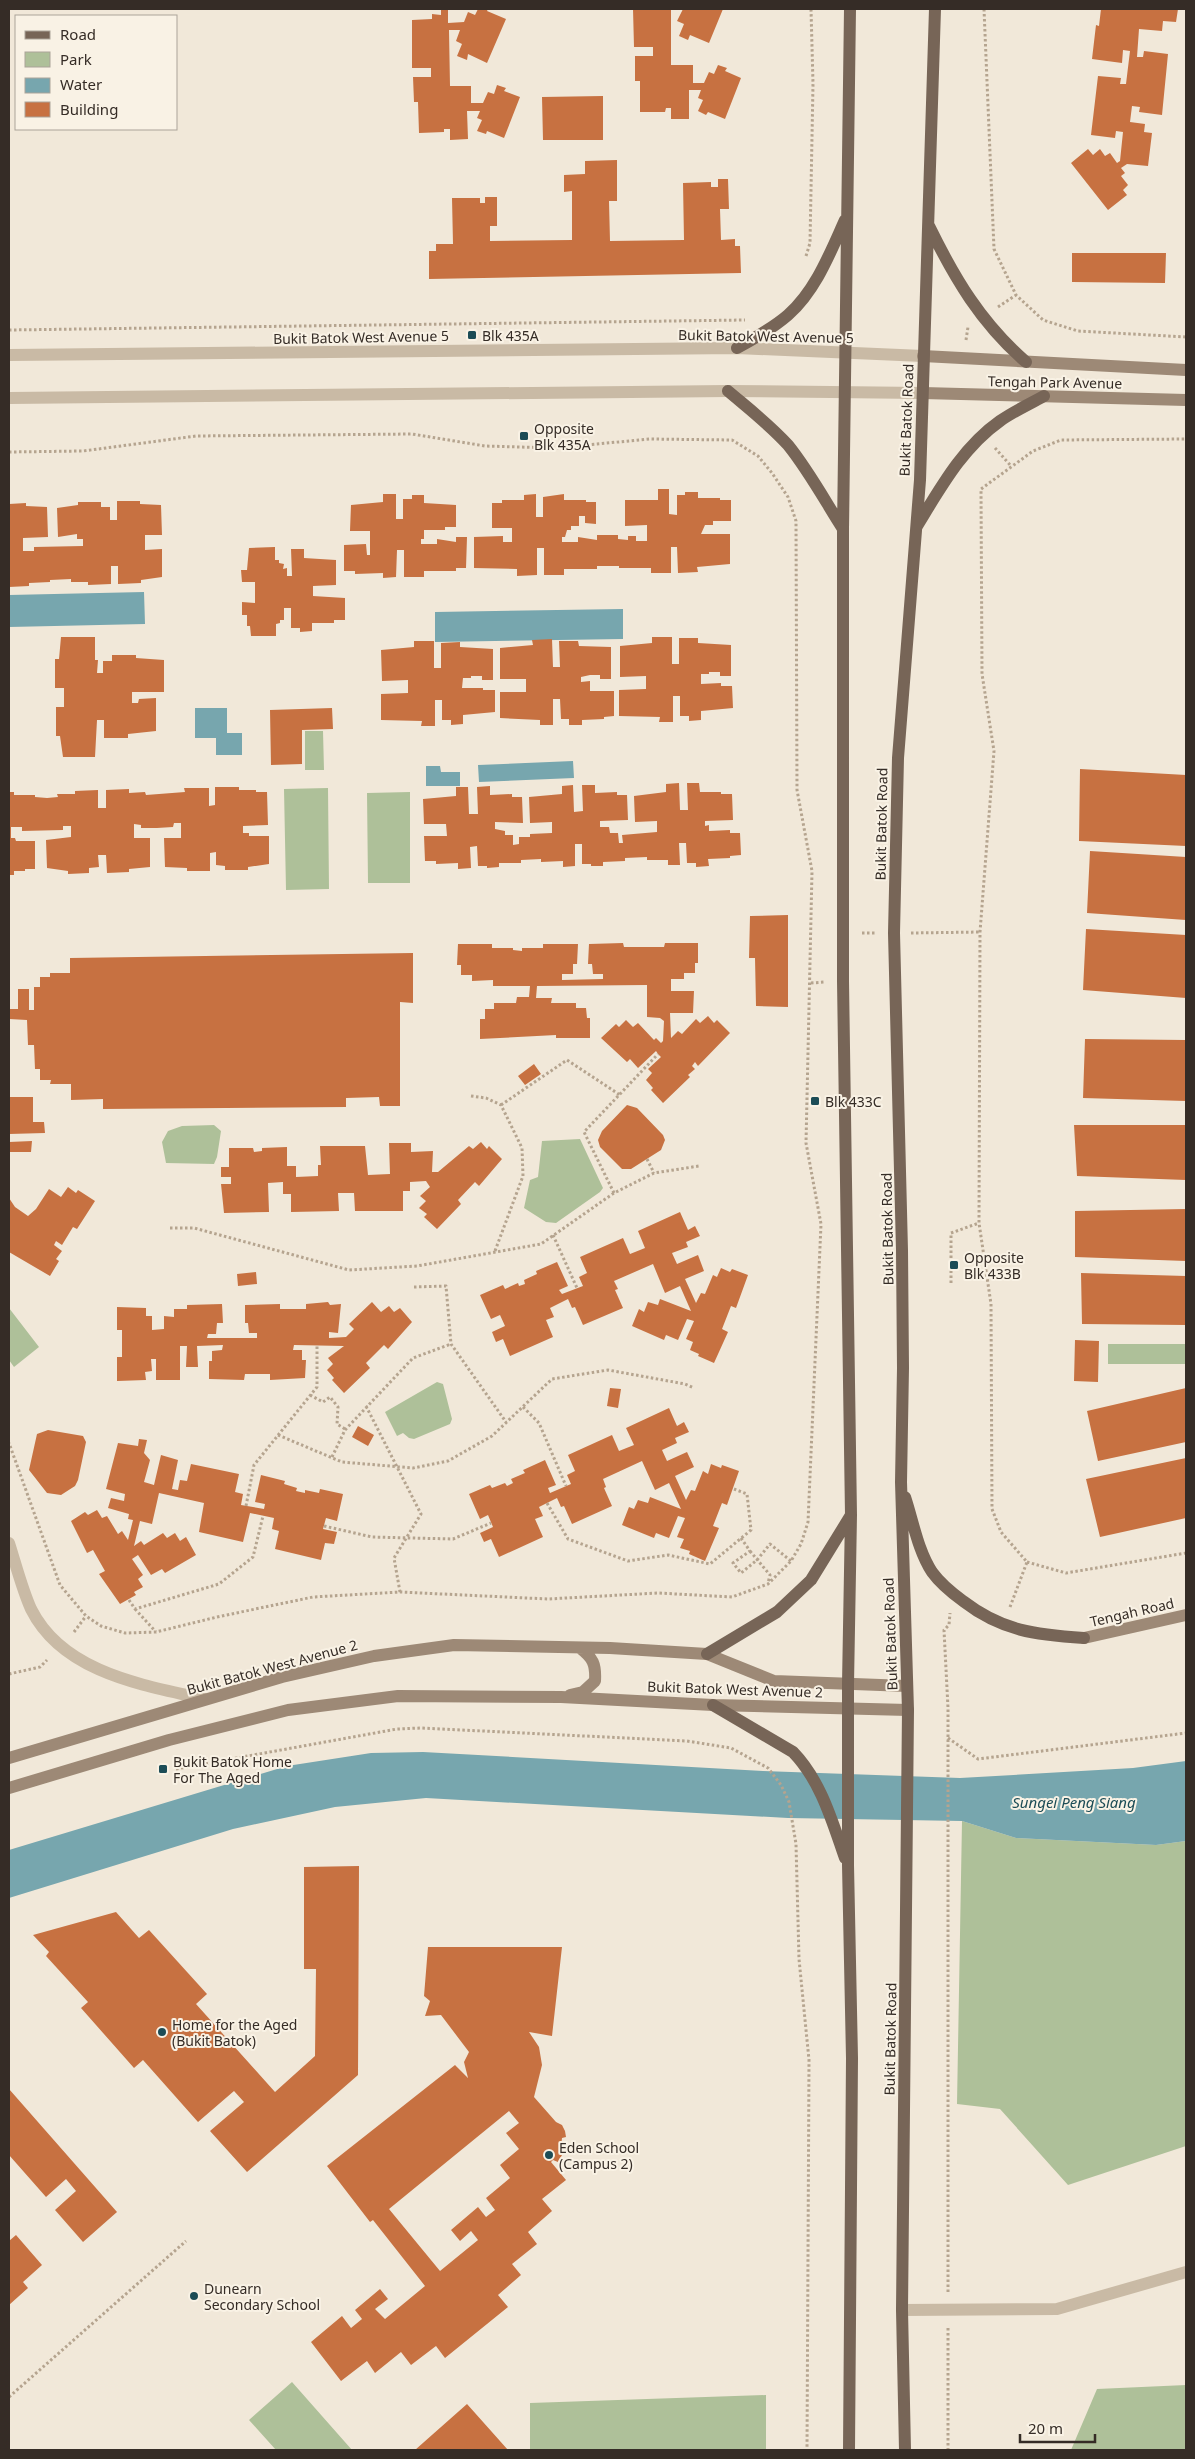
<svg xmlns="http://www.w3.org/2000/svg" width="1195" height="2459" font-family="'Noto Sans',sans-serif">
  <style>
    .green { fill: #aec099 }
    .water { fill: #77a6ae }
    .building { fill: #c77141; fill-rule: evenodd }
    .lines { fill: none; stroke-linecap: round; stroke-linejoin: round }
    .path { stroke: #b5a48f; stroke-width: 3; stroke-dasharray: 2.5 2.5; stroke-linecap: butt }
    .lane { stroke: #c9baa5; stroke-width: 12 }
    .street { stroke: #c9baa5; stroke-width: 12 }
    .secondary { stroke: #9d8976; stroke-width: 12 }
    .primary { stroke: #776557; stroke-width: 12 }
    .poi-dot { fill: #1c4c56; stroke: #f9f2e5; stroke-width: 2 }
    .labels { text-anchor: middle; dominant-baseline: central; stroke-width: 4; stroke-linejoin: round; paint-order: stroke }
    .poi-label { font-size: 14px; fill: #352c26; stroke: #f9f2e5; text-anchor: start }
    .street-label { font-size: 14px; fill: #352c26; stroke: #f9f2e5 }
    .water-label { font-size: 15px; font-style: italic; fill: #1c4c56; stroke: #f9f2e5 }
  </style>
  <rect width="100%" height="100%" fill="#f1e8d9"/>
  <path class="green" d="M305,731h18l1,39h-19z
    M328,788l1,101 -43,1 -2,-101z
    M410,792v91h-42l-1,-90z
    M214,1125l7,6 -4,26 -3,7 -48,-1 -4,-21 6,-11 14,-5z
    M580,1139l23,49 -3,4 -44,31 -10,-1 -22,-14 6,-28 8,-3 4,-36z
    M9,1308l30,39 -25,20 -5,-7z
    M1108,1344h78v20h-78z
    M437,1382l6,2 9,35 -2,5 -36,15 -5,-1 -6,-5 -6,3 -12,-24z
    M962,1821l54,17 140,7 30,-4v305l-118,39 -68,-76 -43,-5z
    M292,2382l60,68h-76l-27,-30z
    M1186,2385v65h-115l26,-61z
    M766,2395v55h-236v-47z"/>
  <path class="water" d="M144,592l1,32 -136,3v-32z
    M623,609v30l-188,3v-30z
    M195,708h32v25h15v22h-26v-17h-21z
    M573,761l1,17 -95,4 -1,-17z
    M426,766h14l1,6h19v14h-34z
    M423,1752l340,19 197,7 173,-10 53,-7v80l-30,4 -140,-7 -54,-17 -174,-3 -362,-20 -91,9 -102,22 -224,69v-48l278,-84 84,-13z"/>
  <path class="building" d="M441,9h7v14l16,-1 4,-10 7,3 3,-6h10l-1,2 19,8 -19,44 -19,-9 -1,6 -10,-4 5,-12 -6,-3 4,-11h-11l1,56h21v17h12l5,-11 6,2 3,-9 9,3 -2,3 16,6 -16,41 -17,-7 -1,3 -9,-3 5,-11 -5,-2 3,-7h-13l1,28 -18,1v-11h-6v3l-25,1 -1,-31h-4l-1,-25h18v-9h-19v-48l20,-1v-5l9,1z
    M633,9h38v56h22v18h11l5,-11 5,2 4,-9 9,3 -2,3 16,7 -16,41 -17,-7 -2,3 -8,-4 5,-11 -5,-2 3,-8h-12v29h-18v-11h-5l-1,4h-25v-31h-5v-25h18v-9h-19z
    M683,9h40l-14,34 -19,-8 -2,5 -9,-4 5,-12 -7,-3z
    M1101,9h77l-2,13 -13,-1 -1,10 -23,-2 -2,28h6l1,-6 24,3 -6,61 -23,-3 1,-5 -8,-1 -2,16 15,2 -1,8 8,1 -4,33 -21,-2 -6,4 4,5 -4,3 7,9 -5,5 4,5 -19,15 -37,-47 17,-14 5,6 7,-6 5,7 5,-3 7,10 3,-2 3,-29 -7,-1 -1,7 -24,-3 7,-59 23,2 -1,6h6l4,-33 -7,-1 -1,13 -30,-4 4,-34 3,1z
    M603,96v44h-60l-1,-43z
    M617,160v41h-8l1,40 74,-1 -1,-57 28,-1v5h7v-8h10l1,30h-9l1,31 14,-1v7h5l1,27 -312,6v-28h7v-7h17l-1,-46h28v5h5v-6h12v29h-7v15l82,-1v-49l-8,1v-17l21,-1v-13z
    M1072,253h94l-1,30 -93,-1z
    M658,489h11v25l8,1v-20h8v-3h13v6h22v2h11v21h-18v4h-8l-4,9h29v30l-33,3 1,5 -20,1 -1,-26h-6v26h-20v-5h-32v-2h-22v3h-33v6h-20v-27h-7v27l-20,1v-7l-43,-1v-31l29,-1v6h9v-14h-20v-25h10v-3h22v-5l12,-1v23h7v-20l21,-3v6h22v2h10v22l-11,-1v-7h-6v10h-8v4h-4l-2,7h-3v5h16v-5l19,3v-5h21v4l10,1v-4h8v5h11v-16l-22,1v-26h33z
    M383,494h13v25h7v-20h9v-4h12v8l32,2v22h-11v3h-21v9h-3v5h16v-5l19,3v-5h11l-1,31h-10v3h-32v6h-20v-27h-7l-1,27 -13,1v-5l-28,1v-3h-11v-26l22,-1 1,11h3v-24h-20l1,-26 32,-3z
    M117,501h23v3l21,1 1,30h-17v15l17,-1v28l-21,3v3l-23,1v-18h-7v18l-23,1v-3h-17v-3l-21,1v2l-21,1v3l-20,1v-83l17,-1v3l21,1 1,30 -25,1v13h11v-4l49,-1v-7h-6v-5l-19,3 -1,-29 21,-3v-3h23v5h9v13h7z
    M275,547v13h4v3l5,1 -1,5 4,-1v8h5l-1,-27h13v9l32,2v25l-23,1v10l32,2v22h-11v3h-22v8l-12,1v-4h-9v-20h-7v12h-4v3l-4,1v12h-25l-1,-10h-3v-11h-5v-13l13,1v-21h-13l-1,-12h6l2,-22z
    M61,637h34v23h3l-1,13h6v-12h9v-6h24v3l28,2v32h-32v11h6l1,-4 17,-1v33l-28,3v4h-24v-18h-7l-2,37h-32l-3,-21h-4v-29h8v-19h-9v-29h4z
    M652,637h20v27h7v-26h19v5l33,2v31h-11v-4h-11v2h-8v10l20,-1v3h11l1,22 -32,3v9l-12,1v-5h-9v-20h-7v26h-14l1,-5 -41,-1v-26l27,-1v-13l-26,1v-31l32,-3z
    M552,639l1,28h7l-1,-26h19l1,5 32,1v32h-11v-4h-10l-9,2v5l9,-1v10h24v25l-10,1v2l-22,1v5h-13v-6h-8l-1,-20h-7v26h-13v-5l-40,-2v-26h26v-13h-26v-31l33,-3 -1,-5z
    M414,641h20v27h7v-25l19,-1v5l33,2v31h-11v-4h-11v2h-8l-1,10h21v2h12v22l-32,3v9l-12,1v-5h-9v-20h-7v26h-14l1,-5 -41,-1v-26l27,-1v-13l-26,1 -1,-31 33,-3z
    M332,708l1,21 -31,1v34l-31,1 -1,-55z
    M1080,769l106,6v71l-107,-5z
    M679,783l1,27h8l-1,-27h12l1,9h21v2h11l1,26 -28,1v5l4,-1v6l21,-1v3h10l1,22 -11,1v2l-22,1 1,7 -13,1v-4h-9l-1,-20h-7l1,22h-12v-5h-21v-3l-22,1v3l-22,1v4h-12v-2h-9v-20h-7v22l-12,1v-6l-22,1v-3l-20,1v3h-22v4l-12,1v-2h-9l-1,-20 -7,1 1,21 -13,1v-6l-22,1v-3h-11l-1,-25h23l-1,-12h-22l-1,-25 33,-3v-9h12l1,27h9l-1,-27 13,-1v9l22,-1v3h10l1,26 -28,-1v7l10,2v4h8v10l6,-1v-7h11v-3l22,-1v-11l-22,1 -1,-26 33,-3v-8l11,-1 1,27 9,-1 -1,-26h13v8l22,-1v3h10l1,25 -28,1v6h9l1,6h8l1,10h4l-1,-8 35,-3v-11l-22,1 -1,-26 32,-4v-8z
    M215,787h24v3h17v2h11l1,33 -25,1v7h6v3h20v28l-21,3v3h-23v-4l-9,-1v-13l-6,1v18h-23v-3l-22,-1 -1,-29h17v-15h-7l-1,4 -16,1h-16v-3l-7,-1v14h16v29l-21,2v3l-22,1 -1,-18h-8l1,12 -10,1v5l-21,1v-3l-21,-3 -1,-28 25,-3v-11h-8v4l-41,1v-4h-11v11h4l1,3h19v28h-10v2h-11v4h-5v-83h5v3h21v2l12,1 11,-1 -1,-3h18v-3l23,-1v18h8v-18l23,-1v4l16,-1 1,3 39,-3 -1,-4h25v18l6,-1z
    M1090,851l96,6v63l-99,-7z
    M788,915v92l-32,-1 -1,-48h-6l1,-42z
    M1086,929l100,6v63l-103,-8z
    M623,943l1,4h40l1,-4h33v20h-3v10h-11v6h-13v12h23l-1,22h-23l1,25 7,-7 4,3 14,-15 4,4 8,-7 6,7 3,-3 13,13 -32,33 -3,-4 -3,4 3,3 -7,6 2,2 -27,26 -12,-13 2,-2 -7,-8 6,-7 -4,-4 13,-12 -3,-3 -2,-3 -18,17 -8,-9 -3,3 -26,-24 15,-14 3,3 7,-7 7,7 5,-4 16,17 2,-2 5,5 2,-2 1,-20 -4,-3 -13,-1v-32l-110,1 -1,12h16l-1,5h25v5h10l1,10h3v20h-34v-3l-76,4v-20h5v-10h9v-6h22l1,-6h12l1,-11h-37v-6l-21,1v-6h-11v-10h-4l1,-21h34v4h21v2l9,1v-3h21v-4h35l-1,20h-4v10h-11v6l41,-1v-5h-10l-1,-10h-4l1,-20z
    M413,953v50l-13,-1v104h-20l-1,-9 -33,1v9l-243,2v-10l-32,1v-16h-21l1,-4h-11v-11h-5l-1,-24h-6l-1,-25 -18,-1v-10h9v-20h11v21h5v-23h6v-10h10v-4h20v-15z
    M1085,1039l101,1v61l-103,-3z
    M534,1064l7,10 -16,11 -7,-9z
    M9,1097h24v25h11l1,11 -36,1z
    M627,1105l10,3 26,27 2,5 -4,10 -30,19h-9l-22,-22 -2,-7 4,-9z
    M1074,1125h112v55l-109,-4z
    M32,1141l-1,11h-22v-10z
    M481,1142l6,7 2,-3 13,13 -23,27 -4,-4 -17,18 3,4 -24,25 -13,-12 3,-3 -8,-6 7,-7 -6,-5 10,-9 -4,-6 -16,1v9h-7v20h-48l-1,-18h-16l1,18 -48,1v-18h-8v-12l-15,1 1,29 -45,1 -3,-29h10v-7h-10v-10h8v-19h24l1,4 8,-1v-3l25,-1v19h9v11l22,-1v-11h3l-1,-19h45l3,29 22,-1 -1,-31h22v9l22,-1 -1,21h6l31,-26 4,3z
    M68,1187l8,6 2,-3 17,11 -18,28 -4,-2 -11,18 -6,-4 -2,4 8,6 -6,8 3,2 -9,15 -41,-24v-54l6,9 13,9 8,-7 13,-20 12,8z
    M1186,1209v52l-111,-4v-46z
    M680,1212l8,18 7,-4 5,10 -14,6 2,5 -16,6 5,11 21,-9 6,16 -19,8 11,24 5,-10 4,1 8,-19 4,2 4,-9 9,4 2,-3 16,6 -12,33 -5,-2 -9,23 6,3 -14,31 -16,-7 1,-2 -9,-4 3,-8 -7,-3 8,-18 -7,-2 -9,21 -12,-5 -2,5 -32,-14 7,-17 5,3 4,-10 10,3 2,-6 31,12 -11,-25 -15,7 -12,-29 -39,17 4,8 -3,1 8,18 -40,17 -8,-18 -3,1 -4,-9 -18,9 4,9 -8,3 7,17 -43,19 -7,-17 -7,3 -4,-10 13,-6 -5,-11 -9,4 -11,-24 23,-10 2,4 13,-6 1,3 6,-2 -1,-4 13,-6 -1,-3 21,-9 11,24 -9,4 3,4 21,-8 -4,-9 8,-4 -7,-16 43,-19 7,16 15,-6 -7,-17z
    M256,1272l1,12 -19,2 -1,-12z
    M1081,1273l105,3v49l-104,-1z
    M328,1302l2,3 11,-1 -3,29 -9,-1v6l17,-1 8,-8 -5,-5 23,-22 9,10 8,-6 5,6 6,-4 12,14 -24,27 -4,-4 -18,18 4,5 -26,25 -12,-13 2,-2 -7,-8 6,-6 -5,-6 16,-12 -50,-1 -1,5h9v10h4l-1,18 -35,2v-6h-25l-1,6 -35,-1v-18h3v-10l10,-1 1,-5 -26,1 1,21h-12l1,-21h-7v34h-24v-21h-5l1,12 -7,1 1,8 -29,1v-24h5v-27h-5v-23l29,1v8h6v14l12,-1v-13l10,1v-8h13v-4l35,-1 1,19h-6l-1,11h-8l-1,4h50v-5h-8l-1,-10h-3v-18l35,-1v5h26v-5z
    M1075,1340l24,1 -1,41 -24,-1z
    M610,1388l11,1 -3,19 -11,-2z
    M1186,1388v54l-88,19 -11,-50z
    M669,1408l8,18 7,-4 5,10 -14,6 2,5 -15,7 5,11 20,-9 7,15 -19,9 11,24 5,-10 4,1 8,-20 5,3 3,-10 10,4 1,-3 17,6 -12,34 -5,-2 -9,23 6,2 -14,33 -16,-7 1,-3 -10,-3 4,-9 -7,-2 8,-19 -7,-2 -9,22 -13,-5 -2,5 -32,-13 7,-18 5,2 4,-9 10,3 2,-6 31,12 -12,-26 -14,7 -13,-29 -39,18 3,8 -2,1 8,18 -40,18 -8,-18 -3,1 -4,-9 -18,9 4,9 -8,3 8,18 -44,20 -8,-18 -7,3 -4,-9 13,-6 -5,-12 -8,4 -11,-25 21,-9 2,3 13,-5 2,3 6,-3 -2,-4 14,-6 -2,-3 22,-10 11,25 -8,3 2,5 21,-9 -4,-9 8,-4 -7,-16 44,-20 7,16 15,-6 -8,-17z
    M358,1426l16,9 -6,11 -16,-9z
    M48,1430l35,6 3,6 -8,38 -3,6 -14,9 -14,-2 -18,-23 8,-36z
    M139,1439l8,1 -3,13 6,7 -6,22 10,3 7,-30 17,5 -6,29 6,1 2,-10 7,1 4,-17 48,10 -4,18 8,2 -2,11 23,4 1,-5 -10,-2 6,-27 24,6 -1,3 13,4 -1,3 9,2v-3l14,3 1,-4 23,5 -6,27 -11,-3 -3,11 14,3 -3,12 -9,-1 -4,17 -46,-11 4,-18 -7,-2 2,-11 -24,-5 -7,29 -44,-10 5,-29 -45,-10 -7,31 -12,-3 -6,25 7,-5 3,4 19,-12 4,5 8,-5 5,8 6,-4 10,18 -31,18 -3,-4 -11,6 -13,-20 -6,4 11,16 -5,4 5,8 -9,5 2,3 -16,9 -21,-30 6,-3 -12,-21 -6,3 -16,-32 14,-9 3,3 9,-5 5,8 5,-2 11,18 4,-3 6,9 5,-20 -5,-1 1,-5 -21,-6 3,-10 13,3 1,-7 -19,-5 12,-46 20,3z
    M1186,1458v60l-86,19 -14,-58z
    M359,1866l-1,209 -111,97 -37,-41 34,-29 -10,-11 -36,31 -55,-62 -9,8 -53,-60 7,-6 -42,-46 3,-4 -16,-17 83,-23 23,26 10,-8 58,64 -11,10 79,88 40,-36 1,-87h-12v-102z
    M428,1947h134l-10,89 -23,-4 10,15 3,18 -8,32 22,25 6,3 3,6 1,6 -4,1 -1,9h4l-3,8 -4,7 -5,-2 -2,2 15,18 -24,19 10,12 -24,21 9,12 -25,20 9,11 -23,20 10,12 -63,51 -9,-12 -25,19 -10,-13 -26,21 -8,-12 -26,20 -30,-39 31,-26 9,12 11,-9 -7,-9 25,-21 8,10 -13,10 10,10 40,-33 -52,-66 -3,2 -43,-56 128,-101 13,13 -4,-16 5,-10 -28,-37 -16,1 5,-15 -6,-5zM509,2111l10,12 -13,10 13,16 -19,16 10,13 -24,20 9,12 -9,7 -8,-10 -27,23 9,11 11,-10 7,9 -38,31 -51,-62z
    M9,2089l108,123 -34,30 -28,-32 21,-19 -10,-12 -20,18 -37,-42z
    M16,2235l26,30 -19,17 5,6 -19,17v-64z
    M467,2404l41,46h-93z"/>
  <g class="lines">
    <path class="path" d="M984,9l10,240 22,46 27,25 35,11 108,6
      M806,256l4,-13 3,-159 -2,-75
      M998,307l18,-12
      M9,330l736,-10
      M966,340l2,-13
      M995,448l16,18
      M9,452l74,-1 113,-15 216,-2 73,12 69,2 96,-9 82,1 26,16 14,17 16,24 8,24 1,269 15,81 -6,272 15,81 -13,298 -7,22 -10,17 -23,23 -36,13 -74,-4 -110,6 -148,-7 -87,5 -96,20 -61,15 -31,1 -24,-7 -15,-10 -26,-31 -51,-142
      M862,933h13
      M911,933l69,-1
      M811,983l14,-1
      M471,1096l15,2 15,7 21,43 1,28 -28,75
      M501,1105l66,-45 53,35
      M647,1159l7,14
      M614,1193l-30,-61 74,-78
      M170,1228h24l155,42 68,-4 124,-22 73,-51 40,-20 45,-7
      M553,1235l24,53
      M951,1283v-50l28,-10
      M414,1287l32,-1 5,58 55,78
      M310,1395l13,7 7,-5 8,10 -1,17 8,5
      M366,1406l55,108 -27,44 6,34
      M523,1407l16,16 27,63
      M278,1435l64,27 71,6 35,-7 44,-25 60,-57 56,-9 77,14 9,4
      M332,1457l13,-27 68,-72 38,-14
      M547,1503l21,36 60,22 40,-6 42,9 41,-34 -4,-36 -13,-5
      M246,1506l8,-41 63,-78v-42
      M324,1526l48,11 81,2 38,-16
      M741,1538l9,13 -17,12 8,10 16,-13 13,-16 21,17
      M750,1551l20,24 -2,8
      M1027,1562l39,11 120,-20
      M129,1600l6,9 84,-25 34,-27 10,-41
      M1010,1607l17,-45 -26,-30 -9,-23 -1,-205 -12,-81 1,-291 14,-181 -12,-77 -1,-185 52,-38 28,-11 125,-1
      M135,1609l21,23
      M74,1632l12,-16
      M9,1674l31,-7 7,-7
      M948,1738l30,21 208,-26
      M176,1769l221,-40 24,-1 266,13 44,7 37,20 13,17 8,17 7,42 3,115 10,101 -2,390
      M948,2292v-584l-4,-78 5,-5 1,-12
      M948,2328v122
      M9,2397l177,-156"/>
    <path class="lane" d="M902,2310l155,-1 129,-37"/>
    <path class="street" d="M9,355l728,-7 186,8
      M9,398l719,-7 195,2
      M9,1543c7,22 13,46 22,66 32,64 112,76 174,90"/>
    <path class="secondary" d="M923,356l263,14
      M923,393l263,7
      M1084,1638l102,-23
      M570,1695l13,-3 12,-11c1,-17 -2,-23 -15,-33
      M9,1758l273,-81 92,-21 80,-11 156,3 97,6 67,27 133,5
      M9,1788l160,-48 119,-30 110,-14 163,1 152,8 195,5"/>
    <path class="primary" d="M929,226c26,53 52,97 97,136
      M737,348c18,-10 36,-20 51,-33 28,-25 42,-62 57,-95
      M728,391c20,17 42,34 60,54 21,26 37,56 55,84
      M917,526c24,-39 46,-79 83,-105 14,-10 30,-17 44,-25
      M905,1497c8,24 13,54 27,75 8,11 20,21 31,29 39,30 73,34 121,37
      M707,1654l70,-42 34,-32 40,-65
      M713,1705l80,47c28,29 39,69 52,106
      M849,2450l3,-392 -4,-193v-181l3,-169 -8,-534v-452l7,-520
      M905,2450l-3,-140 6,-600 -7,-228 2,-114 -1,-118 -8,-317 4,-175 22,-278 15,-471"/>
  </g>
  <g class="poi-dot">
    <rect x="467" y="330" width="10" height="10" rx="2.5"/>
    <rect x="519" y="431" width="10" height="10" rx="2.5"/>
    <rect x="810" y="1096" width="10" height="10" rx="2.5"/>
    <rect x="949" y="1260" width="10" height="10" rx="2.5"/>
    <rect x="158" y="1764" width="10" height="10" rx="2.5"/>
    <circle cx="162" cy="2032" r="5"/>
    <circle cx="549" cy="2155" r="5"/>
    <circle cx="194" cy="2296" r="5"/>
  </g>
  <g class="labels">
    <g class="poi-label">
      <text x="482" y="335">Blk 435A</text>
      <text x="534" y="428">Opposite<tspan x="534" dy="16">Blk 435A</tspan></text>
      <text x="825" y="1101">Blk 433C</text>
      <text x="964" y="1257">Opposite<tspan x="964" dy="16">Blk 433B</tspan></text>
      <text x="173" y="1761">Bukit Batok Home<tspan x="173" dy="16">For The Aged</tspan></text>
      <text x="172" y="2024">Home for the Aged<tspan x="172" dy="16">(Bukit Batok)</tspan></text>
      <text x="559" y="2147">Eden School<tspan x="559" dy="16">(Campus 2)</tspan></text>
      <text x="204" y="2288">Dunearn<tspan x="204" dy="16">Secondary School</tspan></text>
    </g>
    <g class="street-label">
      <text transform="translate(766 336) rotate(1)">Bukit Batok West Avenue 5</text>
      <text transform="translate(361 337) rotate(-1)">Bukit Batok West Avenue 5</text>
      <text transform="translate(1055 382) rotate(1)">Tengah Park Avenue</text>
      <text transform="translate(906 420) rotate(-88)">Bukit Batok Road</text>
      <text transform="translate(881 824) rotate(-89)">Bukit Batok Road</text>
      <text transform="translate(887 1229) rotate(-91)">Bukit Batok Road</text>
      <text transform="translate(1132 1612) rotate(-13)">Tengah Road</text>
      <text transform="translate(890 1634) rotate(-92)">Bukit Batok Road</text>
      <text transform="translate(272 1667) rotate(-15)">Bukit Batok West Avenue 2</text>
      <text transform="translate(735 1689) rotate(2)">Bukit Batok West Avenue 2</text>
      <text transform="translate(890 2039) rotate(-89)">Bukit Batok Road</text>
    </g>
    <g class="water-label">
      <text x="1074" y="1802">Sungei Peng Siang</text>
    </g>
  </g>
  <rect width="1195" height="2459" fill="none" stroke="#352c26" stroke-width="20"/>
  <rect x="15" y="15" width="162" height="115" fill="#f9f2e5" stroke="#aba399"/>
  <rect x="25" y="31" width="25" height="8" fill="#776557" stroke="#aba399"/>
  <text x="60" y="40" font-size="15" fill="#352c26">Road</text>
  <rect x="25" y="52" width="25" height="15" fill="#aec099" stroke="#aba399"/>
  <text x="60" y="65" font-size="15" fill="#352c26">Park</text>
  <rect x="25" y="78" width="25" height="15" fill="#77a6ae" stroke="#aba399"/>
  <text x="60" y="90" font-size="15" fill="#352c26">Water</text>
  <rect x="25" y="102" width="25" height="15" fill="#c77141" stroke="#aba399"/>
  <text x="60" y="115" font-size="15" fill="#352c26">Building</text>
  <path d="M1020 2434v8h75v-8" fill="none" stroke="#352c26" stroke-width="2.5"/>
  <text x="1028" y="2434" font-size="15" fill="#352c26" stroke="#f9f2e5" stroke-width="4" paint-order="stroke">20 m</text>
</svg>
